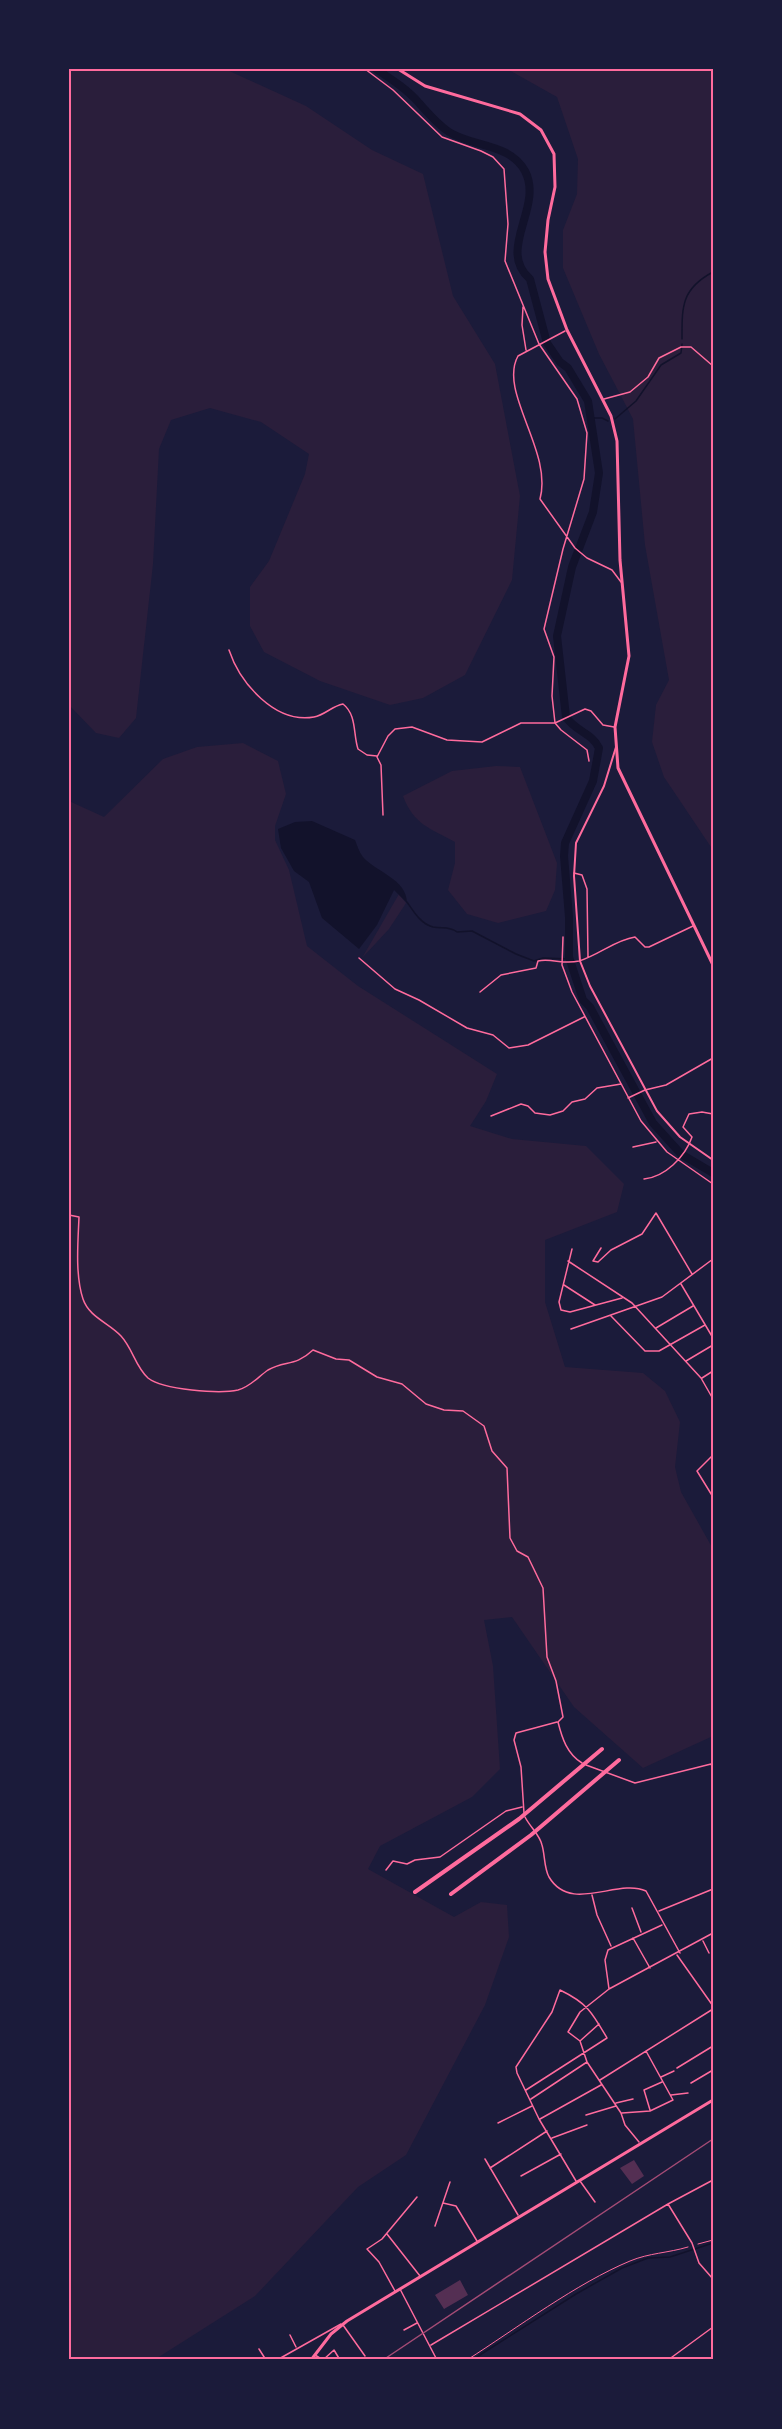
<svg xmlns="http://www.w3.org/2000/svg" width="782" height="2429" font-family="'Titillium Web',sans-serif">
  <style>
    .green { fill: #2a1e3b }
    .water { fill: #12122b }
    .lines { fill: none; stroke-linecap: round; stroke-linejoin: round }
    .stream { stroke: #12122b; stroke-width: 1.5 }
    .river { stroke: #12122b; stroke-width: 8 }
    .building { fill: #542f53 }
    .path { stroke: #ff6b9d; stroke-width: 1 }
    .minor { stroke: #ff6b9d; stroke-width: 1.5 }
    .tertiary { stroke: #ff6b9d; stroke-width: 2 }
    .primary { stroke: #ff6b9d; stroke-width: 3 }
    .trunk { stroke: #ff6b9d; stroke-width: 3 }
    .motorway { stroke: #ff6b9d; stroke-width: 4 }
    .rail { stroke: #a44b75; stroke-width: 1.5 }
    .neatline { fill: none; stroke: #ff6b9d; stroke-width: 2 }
  </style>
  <rect width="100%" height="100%" fill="#1b1b3a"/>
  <path class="green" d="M69,69h156l81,37 66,44 51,24 30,122 42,68 25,132 -8,84 -47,95 -42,23 -33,7 -70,-24 -56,-29 -14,-26v-39l19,-26 36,-87 4,-20 -48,-32 -51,-14 -39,12 -12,29 -6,115 -17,154 -17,20 -23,-5 -27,-28z
    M507,69h206v781l-49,-73 -12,-35 4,-37 13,-25 -24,-135 -12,-126 -34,-65 -36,-86v-38l14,-36 1,-35 -21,-62z
    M243,743l35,18 8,33 -11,32v14l14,30 18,76 51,40 139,88 -11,27 -16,25 42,13 74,7 38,38 -7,28 -72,28v62l20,65 78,6 22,18 15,31 -5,45 6,25 32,57v187l-70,32 -69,-61 -62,-90 -28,3 9,46 7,103 -28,28 -92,49 -12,23 86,48 27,-15 26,3 2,32 -24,68 -79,150 -48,32 -103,109 -101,64h-85v-1559l35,16 59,-58 34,-12z
    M496,766l24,1 37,96 -2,27 -9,21 -48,12 -31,-9 -19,-24 7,-27v-21c-25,-14 -41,-17 -52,-46l49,-25z
    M399,894l7,9 -17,26 -27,29z"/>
  <path class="water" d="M312,821l43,19c2,5 4,12 8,17 13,15 44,22 44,46l-13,-13 -17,35 -18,24 -37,-31 -13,-36 -15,-11 -13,-23 -3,-19 17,-7z"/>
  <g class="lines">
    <path class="stream" d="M385,75l1,-6
      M682,339c0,-32 -1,-50 31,-67
      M592,418h10l6,3
      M615,419l21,-18 25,-36 20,-12 1,-9
      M407,902c7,10 14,22 26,25 9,2 16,-1 24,5l15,-1 44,23 18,7 9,-3 27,1
      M472,2360l104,-66 46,-26 26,-10 22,-1 43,-14"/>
    <path class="river" d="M376,69c15,10 31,20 43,34 9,10 18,21 30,29 23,15 61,11 76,39 19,36 -29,79 5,108l17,64 13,19 8,6 20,33 11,72 -6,39 -21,55 -15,69 9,81c9,14 26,16 33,31l-6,33 -28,62 -1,13 5,61v40l14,43 7,7 63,116 28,31 32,19"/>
  </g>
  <path class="building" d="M634,2160l10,16 -12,8 -12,-16z
    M460,2280l8,15 -24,14 -9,-14z"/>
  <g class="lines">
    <path class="path" d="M698,2244l15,-4
      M467,2360c50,-32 110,-77 163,-99 19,-8 38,-8 58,-14"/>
    <path class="minor" d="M365,69l28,21 49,47 39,14 12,6 11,12 4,55 -3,37 34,83 38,55 10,34 -3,46 -21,70 -19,80 10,28 -2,39 3,27 6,7 26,20 2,11
      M523,307l-1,18 4,25
      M565,331l-47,25c-20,36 35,95 22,143l35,49 12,10 25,12 9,12
      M604,399l26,-7 18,-15 11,-19 22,-11h10l22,19
      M229,650c11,33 46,74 85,67 11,-2 18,-11 29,-13 14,11 10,30 15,45l9,6 10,1
      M383,815l-2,-50 -4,-8 11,-21 7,-7 17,-2 35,13 35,2 39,-19h34l30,-14 6,2 12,14 11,2
      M574,873l8,2 5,14 1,68
      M563,937l-1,28 10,27 69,129 26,31 46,32
      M359,958l36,31 24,11 48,28 26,7 16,13 19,-3 56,-28
      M480,992l21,-17 35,-7 2,-7c14,-3 25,4 41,0 20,-6 36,-21 56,-24l10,10h4l44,-21
      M628,1098l17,-8 21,-5 47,-27
      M491,1116l30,-12 7,2 7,7 15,2 13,-4 9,-9 13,-3 12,-11 24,-4
      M633,1147l23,-5
      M644,1179c21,-2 41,-22 48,-42l-9,-10 6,-13 13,-2 11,2
      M69,1215l10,2c-1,25 -4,58 4,82 6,18 26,24 38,37 12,13 14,30 27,42 15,12 72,16 90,12 12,-3 20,-13 30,-20 17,-10 27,-3 45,-20l23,9 13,1 28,17 25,7 24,20 18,6 19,1 21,15 8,25 15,17 3,70 7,13 11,6 15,31 4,69 9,24 7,36 -5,5c4,16 9,32 24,41
      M601,1248l-8,13 5,1 13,-12 31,-16 14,-21 36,61
      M572,1249l-13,53 2,8 9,2 52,-14
      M568,1261l64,42 69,75 12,21
      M681,1284l32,54
      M564,1285l31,20
      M611,1316l34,35h14l46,-26
      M656,1328l37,-22
      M571,1329l91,-32 51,-38
      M686,1361l27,-16
      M702,1378l11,-7
      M713,1455l-16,16 16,26
      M586,1765l49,18 76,-19 2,5
      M524,1813l-3,-46 -7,-27 2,-7 41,-11
      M525,1817c5,10 15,18 17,28 3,10 2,23 7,32 22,37 68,1 97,14l34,62
      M386,1870l7,-9 14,3 8,-4 25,-3 66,-46 16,-4
      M592,1895l5,20 14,31
      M632,1908l9,24
      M659,1911l54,-22
      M633,1938l17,30
      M703,1941l6,12
      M677,1955l36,51
      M609,1989l-4,-29 3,-10 54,-25
      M580,2041l19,-17
      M677,2068l36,-22
      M661,2077l13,-6
      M600,2080l113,-71
      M691,2083l22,-13
      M526,2090l81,-52c-15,-26 -20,-35 -47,-48l-8,22 -36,55 1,6 22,46 37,62
      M671,2095l17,-2
      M531,2099l56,-37
      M616,2103l17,-4
      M650,2110l-6,-20 18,-8
      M622,2113l28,-2 23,-11 -27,-49
      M586,2115l30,-9
      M540,2119l61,-34
      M498,2123l34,-17
      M552,2138l35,-13
      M639,2142l-14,-17 -4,-12 -34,-51 -7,-21 -12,-9 12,-20 29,-23 104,-56
      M485,2159l33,56
      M490,2168l57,-37
      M521,2176l40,-22
      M580,2181l15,21
      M443,2203l13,3 21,35
      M668,2204l24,39 7,20 14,16
      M435,2226l15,-44
      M387,2234l33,42
      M400,2289l37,71
      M395,2291l-16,-29 -12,-13 15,-10 35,-42
      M343,2325l22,31
      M404,2330l13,-7
      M290,2335l6,12
      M431,2345l237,-141 45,-24
      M259,2349l7,11
      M315,2355l8,5 11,-10 6,10
      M277,2360l64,-36
      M668,2360l45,-33"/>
    <path class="tertiary" d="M616,747l-12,39 -28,57 -2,33 6,85 10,25 67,125 23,26 33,23"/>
    <path class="primary" d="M398,69l27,17 95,28 21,16 13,24 1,33 -7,33 -3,32 3,27 19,51 44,86 6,25 3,119 9,96 -14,71 3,41 95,197"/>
    <path class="trunk" d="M311,2360l20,-26 16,-13 366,-221"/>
    <path class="motorway" d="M415,1892l104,-73 83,-70
      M451,1894l80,-59 88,-75"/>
    <path class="rail" d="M383,2360l330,-221"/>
  </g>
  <rect width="782" height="2429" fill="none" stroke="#1b1b3a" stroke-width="141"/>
  <rect x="70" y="70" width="642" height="2288" class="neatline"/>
</svg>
